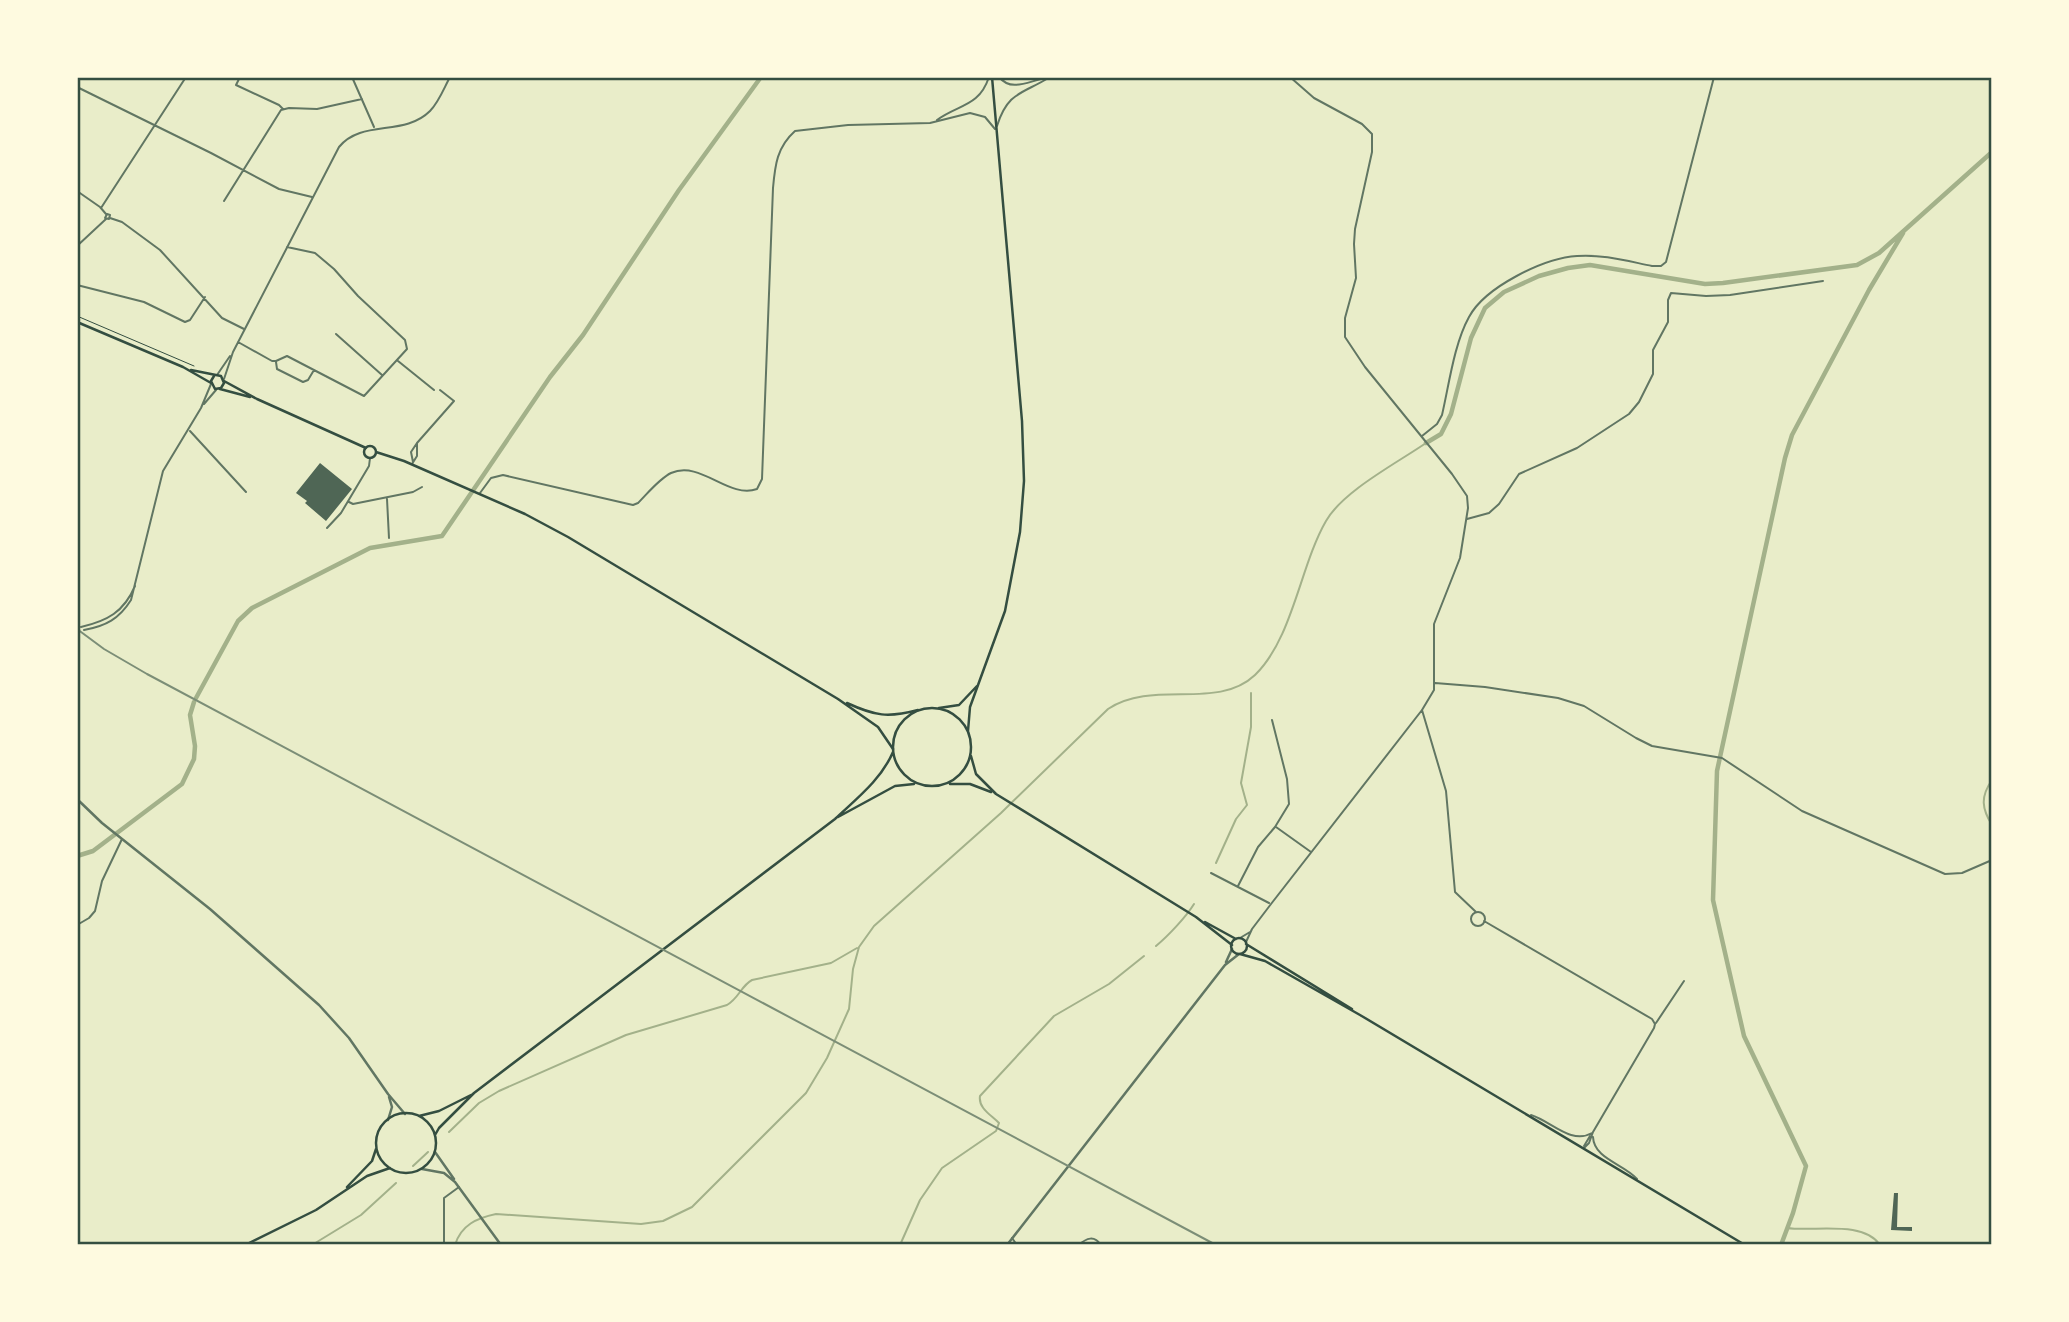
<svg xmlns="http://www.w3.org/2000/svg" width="2069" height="1322" font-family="'Public Sans',sans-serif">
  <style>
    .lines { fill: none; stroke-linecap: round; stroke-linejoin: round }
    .stream { stroke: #a3b18a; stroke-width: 2 }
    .canal { stroke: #a3b18a; stroke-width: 4.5 }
    .building { fill: #4f6655 }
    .path { stroke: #344e41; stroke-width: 1 }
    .minor { stroke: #617663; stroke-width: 2 }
    .tertiary { stroke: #617663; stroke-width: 2.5 }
    .secondary { stroke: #344e41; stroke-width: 2.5 }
    .primary { stroke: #344e41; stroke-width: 2.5 }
    .rail { stroke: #7c8e77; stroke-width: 2 }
    .neatline { fill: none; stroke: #344e41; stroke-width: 2.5 }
  </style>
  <rect width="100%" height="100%" fill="#e9edc9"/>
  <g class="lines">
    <path class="stream" d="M1992,780c-12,17 -10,29 0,45
      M1216,863l20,-44 11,-14 -6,-22 10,-56v-34
      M1156,946c12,-10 30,-29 38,-42
      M449,1132l30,-29 20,-12 127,-56 101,-30c12,-7 14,-19 25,-25l79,-17 26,-15
      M413,1166l15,-14
      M1787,1228c27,4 76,-8 93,17
      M312,1245l49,-30 35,-32
      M455,1245c6,-20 22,-27 41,-31l145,10 22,-3 29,-14 114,-114 21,-35 22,-49 4,-40 6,-22 15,-21 127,-113 107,-104c46,-30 109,2 147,-34 38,-37 45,-109 71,-154 17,-30 71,-58 100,-78
      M900,1245l20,-45 22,-32 54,-37 3,-8c-8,-8 -21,-15 -19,-27l74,-80 55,-32 35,-28"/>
    <path class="canal" d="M1426,443l15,-9 10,-20 20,-76 14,-30 19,-16 35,-16 29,-8 22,-3 115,19 18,-1 134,-18 22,-12 113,-101
      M196,698l42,-77 14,-13 118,-60 72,-12 108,-159 33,-42 96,-145 82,-113
      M77,856l16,-5 89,-67 12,-25 1,-13 -5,-31 4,-13
      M1781,1245l12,-32 13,-47 -62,-130 -31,-136 4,-129 68,-313 7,-23 77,-145 34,-57"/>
  </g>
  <path class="building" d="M320,463l32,26 -26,32 -21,-18 2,-2 -11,-8z
    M1894,1193h4l-1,34h15v4l-21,-1z"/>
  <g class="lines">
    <path class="path" d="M77,316l117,50"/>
    <path class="minor" d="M240,77l-4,8 43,20 4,4
      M352,77l22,50
      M999,77c13,16 31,3 48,1
      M77,87l134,66 68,36 33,8
      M937,120c22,-16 42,-13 52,-43
      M997,126c11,-35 26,-32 53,-49
      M77,191l23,16 6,7
      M224,201l57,-91 8,-2 28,1 45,-10
      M101,208l85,-131
      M107,214l3,1 -1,4 -4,-1z
      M110,218l12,4 38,28 62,68 22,11
      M77,246l29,-27
      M77,285l67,17 41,20 5,-2 15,-23
      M336,334l46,41
      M238,342l34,19h4l11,-5 77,40 43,-47 -2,-9 -47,-44 -24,-27 -19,-16 -28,-6
      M398,361l36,29
      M276,362l1,7 26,13 5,-2 6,-10
      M217,375l13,-19
      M224,379l9,-27 106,-205c23,-28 65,-10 91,-36 9,-9 14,-23 20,-34
      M204,404l12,-14
      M190,431l56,61
      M1422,436l15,-12 5,-9c7,-30 12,-71 27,-98 16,-30 75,-59 108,-61 25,-2 50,5 75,10h9l5,-4 48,-185
      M417,443l37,-42 -14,-11
      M412,464l5,-8v-13l-6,9 2,10
      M480,493l11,-15 12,-3 130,30 5,-2c10,-10 21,-24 33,-30 30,-13 57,26 86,16l5,-10 11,-291c2,-23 4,-41 22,-57l53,-6 82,-2 40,-10 15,4 10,12
      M387,499l2,39
      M349,502l4,2 60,-12 9,-5
      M1467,519l22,-6 10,-9 20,-30 58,-26 52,-34 10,-12 14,-28v-24l15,-28v-22l3,-7 35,3 24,-1 93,-14
      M327,528l14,-15 28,-47 1,-8
      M81,627c26,-6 43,-15 54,-41
      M84,630c22,-4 35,-11 47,-30l32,-129 38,-63 10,-24
      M1435,683l50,4 73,11 26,8 52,32 16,8 70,12 80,53 143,63 17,-1 30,-13
      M1422,710l24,81 9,101 21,20
      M1276,827l35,25
      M1211,873l58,30
      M1238,886l20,-39 17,-20 14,-23 -2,-25 -15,-59
      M1471 919a7 7 0 1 1 14 0a7 7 0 1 1-14 0Z
      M1484,921l168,98 3,5 -1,4 -61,104 -4,11 -5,5
      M77,925l12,-7 6,-7 7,-30 20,-42
      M1240,938l10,-6
      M1246,942l6,-13 19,-25 151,-194 12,-20v-66l26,-66 8,-50 -1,-12 -15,-22 -87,-107 -20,-30v-19l11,-40 -2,-34 1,-15 17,-77v-18l-10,-10 -48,-26 -24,-21
      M1656,1023l28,-42
      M1531,1115c20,6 40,30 61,18
      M1593,1137c1,22 31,27 44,42
      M1584,1146l6,-10
      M1012,1238l5,7
      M444,1245v-47l15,-11
      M1078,1245c9,-7 16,-10 23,0"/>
    <path class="tertiary" d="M77,799l25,24 108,86 109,96 30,33 39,56 17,20
      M1226,962l6,-13
      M388,1120l4,-13 -3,-10
      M435,1152l19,27
      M422,1169l22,4 11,9 46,63
      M1007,1245l218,-280 14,-11"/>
    <path class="secondary" d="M77,322l106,45 28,16
      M191,370l30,6 3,7 -3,5 -6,1 -4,-8 3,-5
      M224,381l33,18 109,49
      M220,389l30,8
      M364 452a6 6 0 1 1 12 0a6 6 0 1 1-12 0Z
      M376,452l28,9 121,53 43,23 270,162 40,28 15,22
      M847,703c28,13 41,15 71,7
      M939,708l20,-3 18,-19
      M968,731l2,-24 35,-96 15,-79 4,-51 -2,-60 -30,-344"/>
    <path class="primary" d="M893 747a39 39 0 1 1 78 0a39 39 0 1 1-78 0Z
      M971,756l5,18 20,20 200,123 36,28
      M950,784h20l21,8
      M838,817l57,-31 19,-2
      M1205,922l31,17
      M1231 946a8 8 0 1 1 16 0a8 8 0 1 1-16 0Z
      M1246,944l106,65
      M1240,954l25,7 95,54 385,230
      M376 1143a30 30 0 1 1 60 0a30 30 0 1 1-60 0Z
      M419,1116l20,-5 32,-16
      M435,1135l4,-7 35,-35 361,-274c21,-20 46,-39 58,-67
      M347,1187l25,-26 4,-12
      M245,1245l71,-35 51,-34 23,-8"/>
    <path class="rail" d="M77,629l27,20 43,25 1069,571"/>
  </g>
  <rect width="2069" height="1322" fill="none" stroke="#fefae0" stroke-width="158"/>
  <rect x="79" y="79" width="1911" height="1164" class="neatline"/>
</svg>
